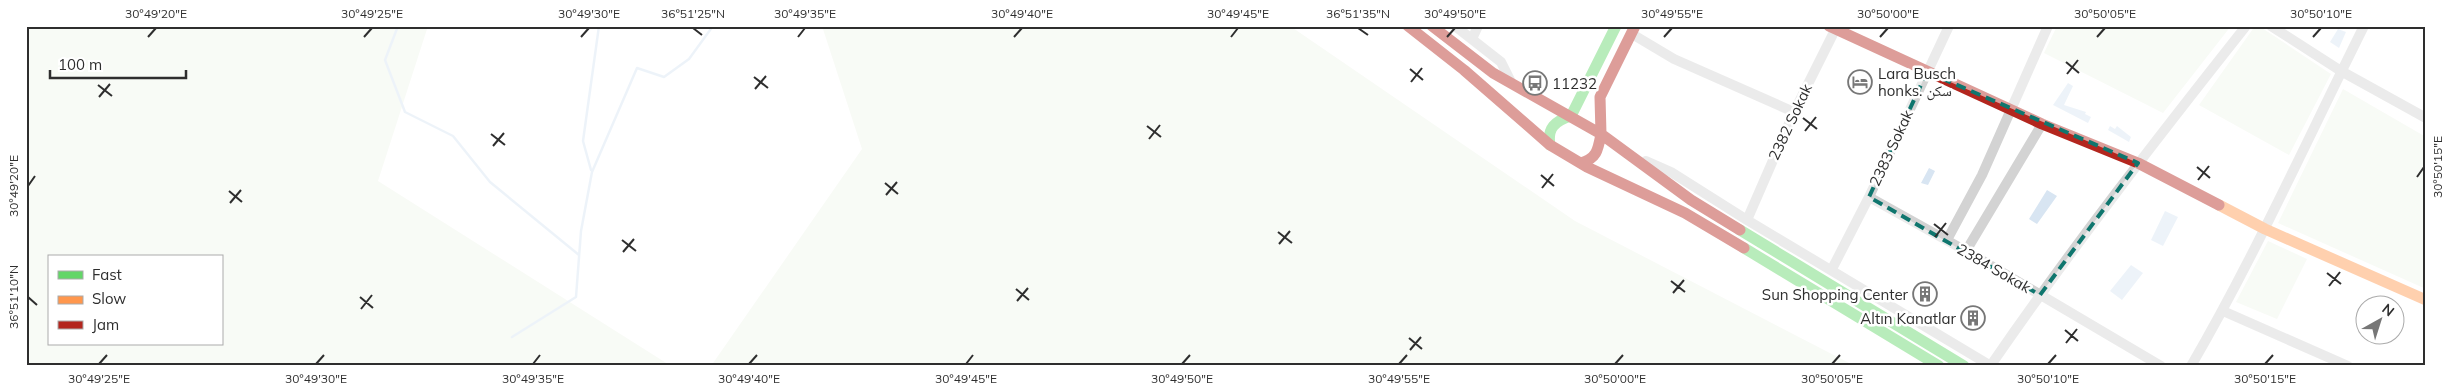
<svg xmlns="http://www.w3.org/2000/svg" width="2452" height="392" font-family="Mulish,'Noto Naskh Arabic',sans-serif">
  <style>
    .green { fill: #f0f5eb; fill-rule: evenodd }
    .water { fill: #d8e5f2 }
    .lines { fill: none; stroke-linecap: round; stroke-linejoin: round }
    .stream { stroke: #d8e5f2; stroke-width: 2.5 }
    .street { stroke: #d3d3d3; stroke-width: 10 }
    .fast { stroke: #63d668; stroke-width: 11 }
    .slow { stroke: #ff974d; stroke-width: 11 }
    .jam { stroke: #b3261e; stroke-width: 11 }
    .marked { fill: none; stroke: #0f766e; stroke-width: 4; stroke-dasharray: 10 6; stroke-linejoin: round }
    .ticks { fill: none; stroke: #2e2e2e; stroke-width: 2 }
    .labels { text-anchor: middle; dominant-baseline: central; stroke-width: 5; stroke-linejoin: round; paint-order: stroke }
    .poi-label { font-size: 15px; fill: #2e2e2e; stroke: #fff; text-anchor: start }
    .street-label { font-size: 15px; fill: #2e2e2e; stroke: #fff }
    .neatline { fill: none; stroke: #2e2e2e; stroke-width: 2 }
    .ticks-label { font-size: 12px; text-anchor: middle; fill: #2e2e2e }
  </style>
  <rect width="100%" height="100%" fill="#fff"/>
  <path class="green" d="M26,26h402l-50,155 293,185h-645zM49,256h172v87h-172z
    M822,26h468l285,195 280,145h-1144l151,-217z
    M2057,26h174l-68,87 -119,-60z
    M2255,26h4l72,48 -42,81 -90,-50z
    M2343,89l83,48v152l-148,-66z
    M2268,241l39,18 -30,60 -41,-17z"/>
  <path class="water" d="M2338,29l8,3 -7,16 -9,-6z
    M2068,83l5,3 -9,19 22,7 -1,2 6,3 -3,6 -35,-18z
    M2110,126l5,3 2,-3 14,11 -2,5 -21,-12z
    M1929,168l6,3 -7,14 -7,-2z
    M2047,190l10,6 -20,28 -8,-5z
    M2165,211l13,6 -15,29 -12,-6z
    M2131,265l12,8 -21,27 -12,-9z"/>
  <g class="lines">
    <path class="stream" d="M398,26l-13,34 20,52 48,24 37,46 89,73
      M591,170l-8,-29 16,-115
      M512,337l64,-40 5,-66 11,-59 45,-104 27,9 25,-18 24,-33"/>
    <path class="street" d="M1455,26l46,36 10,20
      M2271,26l70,45 85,47
      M1632,34l42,25 120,53
      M1472,39l6,-13
      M1646,161l25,11 76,48 244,146
      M1869,197l97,54 195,115
      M1747,220l47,-108 43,-86
      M1947,240l35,-65 66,-149
      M1966,251l76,-127
      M1832,269l37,-72 80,-171
      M2223,311l125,55
      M1991,365c80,-116 167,-228 255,-339
      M2191,366c64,-110 116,-226 173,-340"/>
    <path class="fast" d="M1571,116l45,-90
      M1550,145c-3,-17 5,-24 21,-29
      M1740,230l224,136
      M1744,248l195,118"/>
    <path class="slow" d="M2219,205l46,24 161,71"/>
    <path class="jam" d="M1408,26l56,44 86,75 37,22 98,46 59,35
      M1432,26l61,47 108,61 90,66 49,30
      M1829,26l213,98 96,39 81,42
      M1601,134l-1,-37 35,-71
      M1581,163c16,-5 17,-13 20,-29"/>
  </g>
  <path d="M0 0H2452V392H0ZM1927,72l211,91 -98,132 -171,-98z" fill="#fff" fill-opacity=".55" fill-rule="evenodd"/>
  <path class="marked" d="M1927,72l211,91 -98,132 -171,-98z"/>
  <path class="ticks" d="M693,28l9,7M1358,28l10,7M148,37l8,-9M364,37l8,-9M581,37l8,-9M798,37l7,-9M1014,37l8,-9M1231,37l7,-9M1447,37l8,-9M1664,37l8,-9M1880,37l8,-9M2097,37l8,-9M2313,37l8,-9M2066,62l13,11M1410,69l13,11M2067,74l11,-14M754,77l14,11M1411,82l11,-14M98,85l14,11M755,89l11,-13M99,97l11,-13M1803,118l14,11M1147,126l14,11M1805,131l11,-14M491,134l14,11M1149,139l11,-14M493,146l11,-13M2197,167l13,11M1541,175l13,11M2417,177l7,-10M2198,180l11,-14M885,183l13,11M28,186l7,-10M1542,188l11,-14M229,191l13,11M886,195l11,-13M230,203l11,-13M1934,224l14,11M1278,232l14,11M1935,237l11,-14M622,240l14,11M1279,244l11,-13M623,252l11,-13M2327,273l14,11M1671,281l14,11M2329,286l11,-14M1016,289l13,11M1673,293l11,-13M28,297l9,8M360,297l13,11M1017,301l11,-13M361,309l11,-14M2065,330l13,11M1409,338l13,11M2066,343l11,-14M1410,350l11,-13M99,364l8,-9M316,364l8,-9M533,364l7,-9M749,364l8,-9M966,364l7,-9M1182,364l8,-9M1399,364l8,-9M1615,364l8,-9M1832,364l8,-9M2048,364l8,-9M2265,364l8,-9"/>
  <defs>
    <g id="hotel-ring" transform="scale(1.25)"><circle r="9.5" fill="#fff" stroke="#777" stroke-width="1.5"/><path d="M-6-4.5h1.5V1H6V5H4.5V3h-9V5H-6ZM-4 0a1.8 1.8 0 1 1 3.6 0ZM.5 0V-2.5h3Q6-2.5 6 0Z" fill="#777"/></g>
    <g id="bus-ring" transform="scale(1.25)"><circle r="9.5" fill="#fff" stroke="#777" stroke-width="1.5"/><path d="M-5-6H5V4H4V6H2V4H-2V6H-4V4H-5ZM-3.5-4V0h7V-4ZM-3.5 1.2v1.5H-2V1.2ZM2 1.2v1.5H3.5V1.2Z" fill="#777"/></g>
    <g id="building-ring" transform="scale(1.25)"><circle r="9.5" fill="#fff" stroke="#777" stroke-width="1.5"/><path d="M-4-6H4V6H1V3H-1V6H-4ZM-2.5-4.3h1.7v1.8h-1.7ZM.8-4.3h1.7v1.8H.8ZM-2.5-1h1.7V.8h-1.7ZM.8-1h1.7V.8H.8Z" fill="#777"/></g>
  </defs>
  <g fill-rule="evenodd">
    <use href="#hotel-ring" x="1860" y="82"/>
    <use href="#bus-ring" x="1535" y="83"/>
    <use href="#building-ring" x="1925" y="294"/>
    <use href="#building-ring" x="1973" y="318"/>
  </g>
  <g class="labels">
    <g class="poi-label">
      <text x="1878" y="73">Lara Busch<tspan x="1878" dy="17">honks. سكن</tspan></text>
      <text x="1552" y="83">11232</text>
      <text x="1908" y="294" text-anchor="end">Sun Shopping Center</text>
      <text x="1956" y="318" text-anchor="end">Altın Kanatlar</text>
    </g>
    <g class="street-label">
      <text transform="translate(1790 122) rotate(-65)">2382 Sokak</text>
      <text transform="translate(1891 148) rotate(-65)">2383 Sokak</text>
      <text transform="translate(1994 268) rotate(30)">2384 Sokak</text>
    </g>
  </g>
  <rect width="2452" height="392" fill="none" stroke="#ffffff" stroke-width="55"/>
  <rect x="48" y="255" width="175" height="90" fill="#ffffff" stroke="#ababab"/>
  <rect x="58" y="271" width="25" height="8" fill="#63d668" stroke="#ababab"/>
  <text x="92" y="280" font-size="15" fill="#2e2e2e">Fast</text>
  <rect x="58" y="296" width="25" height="8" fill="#ff974d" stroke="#ababab"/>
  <text x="92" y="304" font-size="15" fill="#2e2e2e">Slow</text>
  <rect x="58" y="321" width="25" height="8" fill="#b3261e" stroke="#ababab"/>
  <text x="92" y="330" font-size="15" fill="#2e2e2e">Jam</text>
  <g transform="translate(2380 320) rotate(39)"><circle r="24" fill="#ffffff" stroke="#ababab"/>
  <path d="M0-4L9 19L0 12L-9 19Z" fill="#777777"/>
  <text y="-8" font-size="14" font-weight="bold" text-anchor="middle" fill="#2e2e2e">N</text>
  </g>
  <path d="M50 70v8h136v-8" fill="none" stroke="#2e2e2e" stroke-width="2.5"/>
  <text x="58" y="70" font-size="15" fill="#2e2e2e" stroke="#ffffff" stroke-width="4" paint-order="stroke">100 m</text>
  <rect x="28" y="28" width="2396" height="336" class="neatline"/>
  <g class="ticks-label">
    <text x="156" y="18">30°49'20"E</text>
    <text x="372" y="18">30°49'25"E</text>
    <text x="589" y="18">30°49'30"E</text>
    <text x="693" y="18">36°51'25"N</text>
    <text x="805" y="18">30°49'35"E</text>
    <text x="1022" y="18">30°49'40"E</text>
    <text x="1238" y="18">30°49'45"E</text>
    <text x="1358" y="18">36°51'35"N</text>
    <text x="1455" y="18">30°49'50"E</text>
    <text x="1672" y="18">30°49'55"E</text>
    <text x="1888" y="18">30°50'00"E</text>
    <text x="2105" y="18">30°50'05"E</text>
    <text x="2321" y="18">30°50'10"E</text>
    <text transform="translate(2438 167) rotate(-90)" y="4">30°50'15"E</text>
    <text transform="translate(14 186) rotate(-90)" y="4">30°49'20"E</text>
    <text transform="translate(14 297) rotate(-90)" y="4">36°51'10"N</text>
    <text x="99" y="383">30°49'25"E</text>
    <text x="316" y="383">30°49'30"E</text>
    <text x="533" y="383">30°49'35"E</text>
    <text x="749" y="383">30°49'40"E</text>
    <text x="966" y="383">30°49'45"E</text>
    <text x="1182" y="383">30°49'50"E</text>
    <text x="1399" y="383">30°49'55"E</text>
    <text x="1615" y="383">30°50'00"E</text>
    <text x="1832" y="383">30°50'05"E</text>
    <text x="2048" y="383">30°50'10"E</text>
    <text x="2265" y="383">30°50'15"E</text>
  </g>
</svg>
